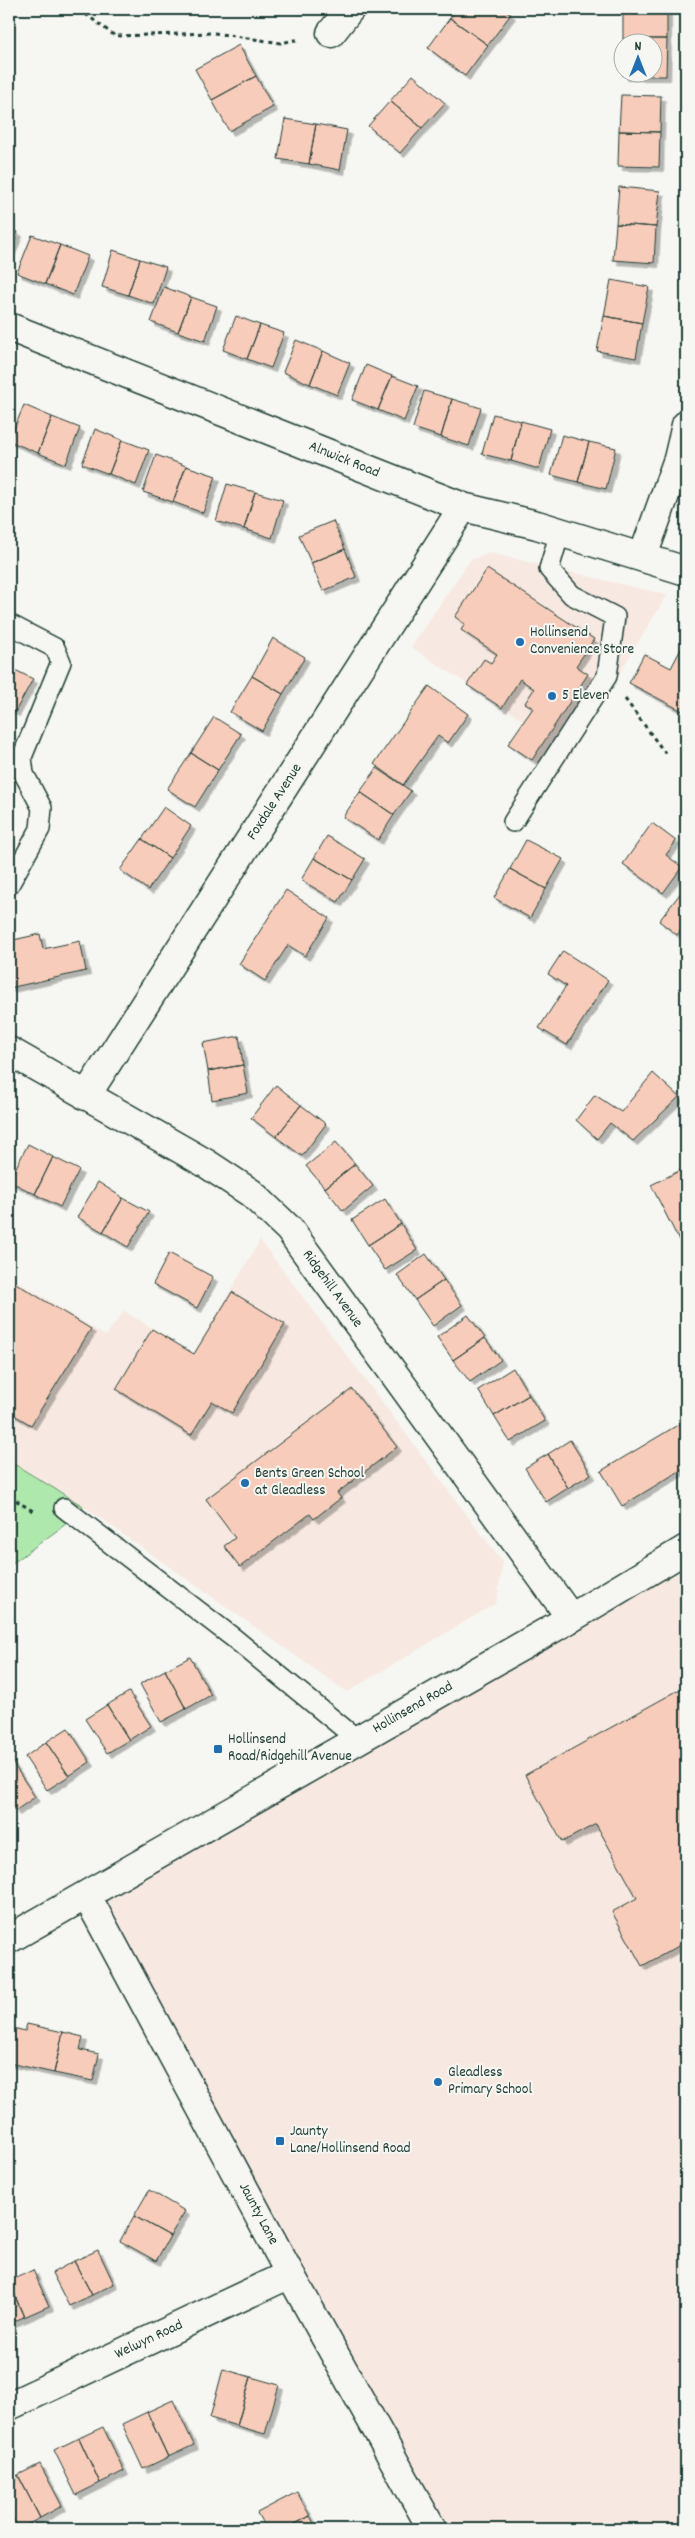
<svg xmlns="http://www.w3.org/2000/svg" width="695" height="2538" font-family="Dekko,sans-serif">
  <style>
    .built { fill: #f7e9e1 }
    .green { fill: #aee8ad; stroke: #669270 }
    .building { fill: #f8ccba; stroke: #1f3d34; filter: url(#shadow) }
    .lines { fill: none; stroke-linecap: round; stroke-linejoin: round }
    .lane-casing { stroke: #1f3d34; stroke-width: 22 }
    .street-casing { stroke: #1f3d34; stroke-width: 31 }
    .secondary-casing { stroke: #1f3d34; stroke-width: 31 }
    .path { stroke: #1f3d34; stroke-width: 3; stroke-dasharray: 4 4; stroke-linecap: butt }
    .lane { stroke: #f6f6f2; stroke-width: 19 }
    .street { stroke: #f6f6f2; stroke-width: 28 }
    .secondary { stroke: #f6f6f2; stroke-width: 28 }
    .poi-dot { fill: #1f6fb2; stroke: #f6f6f2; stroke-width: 2 }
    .labels { text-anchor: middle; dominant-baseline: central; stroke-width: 4; stroke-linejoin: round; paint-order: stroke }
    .street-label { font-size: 15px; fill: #1f3d34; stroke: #f6f6f2 }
    .poi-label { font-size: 15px; fill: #1f3d34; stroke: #f6f6f2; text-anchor: start }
  </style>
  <defs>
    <filter id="shadow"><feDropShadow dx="4.5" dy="4.5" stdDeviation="0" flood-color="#0004"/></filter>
  </defs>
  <rect width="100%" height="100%" fill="#f6f6f2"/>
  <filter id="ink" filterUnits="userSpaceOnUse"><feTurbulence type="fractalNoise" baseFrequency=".02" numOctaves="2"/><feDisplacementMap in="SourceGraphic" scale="10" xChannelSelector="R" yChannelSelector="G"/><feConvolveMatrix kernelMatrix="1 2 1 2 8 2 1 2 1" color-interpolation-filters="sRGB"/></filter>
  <g filter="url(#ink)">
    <path class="built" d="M490,553l177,42 -112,184 -23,-19 -24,-16 16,-23 -113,-74 59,-87z
      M260,1240l243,323 -7,40 -149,89 -264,-186 -74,-45v-185l97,60 18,-25 70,43z
      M686,1549v980h-256l-343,-633z"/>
    <path class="green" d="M9,1461l74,45 -5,9 -69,51z"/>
    <path class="building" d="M457,9h46l8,5 -23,31 -38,-27z
      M623,9h44v30h-44z
      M450,18l38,27 -23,31 -37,-28z
      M623,39h44l-1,37h-43v-4h29v-30h-29z
      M239,45l17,31 -44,24 -17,-31z
      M413,75l32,28 -23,25 -32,-27z
      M256,76l17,31 -44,24 -17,-31z
      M621,95l40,1 -1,36 -41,-1z
      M390,101l32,27 -22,25 -32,-27z
      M285,119l31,5 -7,40 -31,-5z
      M316,124l31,6 -7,40 -31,-6z
      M619,131l41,1 -1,35 -41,-1z
      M619,187l41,4 -4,36 -40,-3z
      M616,224l40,3 -2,36 -41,-3z
      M9,228l9,4 -9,23z
      M32,235l28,10 -15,39 -28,-11z
      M60,245l28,11 -15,39 -28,-11z
      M113,250l27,9 -12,36 -26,-8z
      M140,259l26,8 -12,37 -26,-9z
      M611,280l38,7 -7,36 -38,-7z
      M164,287l27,10 -13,35 -27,-10z
      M191,297l26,9 -12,35 -27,-9z
      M236,316l24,9 -13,34 -24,-9z
      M604,316l38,7 -6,35 -39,-7z
      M260,325l24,8 -13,35 -24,-9z
      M296,340l27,11 -13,33 -27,-12z
      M323,351l27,12 -13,32 -27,-11z
      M366,365l26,11 -14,34 -26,-10z
      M392,376l26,10 -14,35 -26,-11z
      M424,391l28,8 -11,38 -28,-9z
      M452,399l29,9 -12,38 -28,-9z
      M24,405l28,12 -14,36 -29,-12z
      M493,414l28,7 -10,40 -29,-7z
      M52,417l28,11 -14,36 -28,-11z
      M521,421l29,8 -11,40 -28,-8z
      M95,429l27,11 -13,34 -27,-10z
      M562,435l27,7 -11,40 -27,-7z
      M122,440l27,10 -13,35 -27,-11z
      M589,442l27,6 -10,41 -28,-7z
      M156,455l30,11 -13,36 -30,-10z
      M186,466l30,10 -13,37 -30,-11z
      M227,484l28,8 -11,37 -28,-8z
      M255,492l28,8 -11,38 -28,-9z
      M333,521l12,28 -34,14 -12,-28z
      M345,549l11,28 -33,14 -12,-28z
      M487,569l107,70 -18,27 12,8 -56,86 -24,-16 25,-36 -8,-5 9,-14 -14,-10 -18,29 -35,-23 17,-26 7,4 6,-9 -36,-24 4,-6 -10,-7z
      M273,638l32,19 -22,37 -31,-18z
      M684,643l2,1v69l-57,-30 15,-29 27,14z
      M9,667l24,12 -18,33 -6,-3z
      M252,676l31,18 -21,37 -32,-19z
      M429,686l39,28 -20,29 -10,-7 -35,49 -29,-21z
      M214,717l27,17 -23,36 -27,-17z
      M191,753l27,17 -23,37 -28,-18z
      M377,768l34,23 -17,24 -34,-23z
      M360,792l34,23 -16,25 -35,-23z
      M164,807l27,19 -21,32 -28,-19z
      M652,823l24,18 -10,14 16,12 -19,26 -40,-29z
      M327,836l38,23 -13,21 -38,-22z
      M142,839l28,19 -22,32 -28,-20z
      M526,840l37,19 -17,30 -36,-20z
      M314,858l38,22 -14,22 -37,-22z
      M510,869l36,20 -16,29 -36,-20z
      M686,886v38l-9,11 -18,-14z
      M286,890l43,28 -24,38 -17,-11 -23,36 -26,-17z
      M40,934l3,15 37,-8 6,30 -77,17v-47z
      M563,951l45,29 -41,65 -28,-17 27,-42 -18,-12z
      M239,1036l4,29 -35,6 -5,-28z
      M243,1065l5,28 -36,7 -4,-29z
      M653,1073l26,24 -46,44 -23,-18 -13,16 -21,-19 19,-25 26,17z
      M276,1085l25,20 -25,32 -25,-19z
      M301,1105l25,19 -24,32 -26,-19z
      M336,1142l19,22 -30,24 -19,-22z
      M28,1144l25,13 -18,37 -26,-13z
      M53,1157l26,13 -19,37 -25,-13z
      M355,1164l18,22 -30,25 -18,-23z
      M685,1168l1,3v83l-35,-69z
      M98,1182l25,16 -20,34 -26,-15z
      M123,1198l26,14 -21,35 -25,-15z
      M385,1199l16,25 -33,21 -16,-25z
      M401,1224l16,26 -32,20 -17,-25z
      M169,1253l44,24 -16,31 -44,-24z
      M426,1254l18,26 -29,20 -18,-25z
      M9,1279l82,50 -60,96 -22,-13z
      M444,1280l18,25 -29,21 -18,-26z
      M232,1292l53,32 -53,89 -20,-12 -21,34 -75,-46 36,-60 42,25z
      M468,1315l17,23 -32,22 -16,-23z
      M485,1338l16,22 -31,22 -17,-22z
      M513,1368l16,27 -35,21 -16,-26z
      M352,1389l45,58 -60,46 4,5 -17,13 -10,8 -4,-5 -70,53 -16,-21 11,-8 -29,-39z
      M529,1395l16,26 -35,21 -16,-26z
      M686,1420v47l-64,39 -21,-35z
      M570,1440l21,34 -23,14 -20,-34z
      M548,1454l20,34 -22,14 -21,-34z
      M190,1657l21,38 -25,14 -21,-39z
      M165,1670l21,39 -25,13 -21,-38z
      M686,1686v256l-44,24 -30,-54 25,-14 -41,-74 -34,18 -37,-67z
      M129,1692l22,34 -22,14 -22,-35z
      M107,1705l22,35 -22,13 -22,-34z
      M68,1728l22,34 -21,14 -23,-34z
      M46,1742l23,34 -22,14 -22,-33z
      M12,1762l23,35 -20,14 -6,-9v-38z
      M27,2024l36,8 -9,41 -45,-10v-36l16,4z
      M63,2032l20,5 -3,13 19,4 -6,27 -39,-8z
      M149,2190l36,21 -15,25 -36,-20z
      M134,2216l36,20 -14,25 -36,-20z
      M98,2250l16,34 -22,11 -18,-34z
      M74,2261l18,34 -23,11 -17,-33z
      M33,2270l16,36 -25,11 -15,-36z
      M9,2284l15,33 -15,6z
      M223,2369l28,8 -14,49 -27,-8z
      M251,2377l28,8 -14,49 -28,-8z
      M173,2400l21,45 -26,12 -21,-45z
      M147,2412l21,45 -25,12 -21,-45z
      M103,2427l21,44 -24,12 -21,-45z
      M79,2438l21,45 -24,12 -22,-45z
      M40,2464l22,42 -22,12 -22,-43z
      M18,2475l22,43 -21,11 -10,-18v-31z
      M297,2492l13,24 -24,13h-20l-9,-16z
      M310,2516l7,13h-31z"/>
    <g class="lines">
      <g class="lane-casing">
        <path id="lane" d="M9,624l46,24 6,14 -39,95 2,17 18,34 -2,21 -31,56
          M513,822l94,-146 8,-59 -43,-22 -23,-26 11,-37
          M64,1508l171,131 123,101"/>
      </g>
      <g class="street-casing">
        <path id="street" d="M331,33l19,-24
          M9,327l454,180 74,18 149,46
          M643,556l35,-97 8,-34
          M9,1051l198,113 44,29 38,36 282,389
          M86,1096l377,-589
          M87,1896l203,378 142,255
          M9,2406l281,-132"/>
      </g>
      <g class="secondary-casing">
        <path id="secondary" d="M9,1939l562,-321 115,-69"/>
      </g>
      <path class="path" d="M79,9l36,27 99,-3 67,10 19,-4
        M625,699l40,54
        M9,1496l27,17"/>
      <use href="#lane" class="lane"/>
      <use href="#street" class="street"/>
      <use href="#secondary" class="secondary"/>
    </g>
  </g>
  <g class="poi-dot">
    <circle cx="520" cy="642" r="5"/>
    <circle cx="552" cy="696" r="5"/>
    <circle cx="245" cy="1483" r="5"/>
    <rect x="213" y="1744" width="10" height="10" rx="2.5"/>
    <circle cx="438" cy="2082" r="5"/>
    <rect x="275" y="2136" width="10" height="10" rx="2.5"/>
  </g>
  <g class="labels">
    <g class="street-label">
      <text transform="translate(344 460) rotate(22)">Alnwick Road</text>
      <text transform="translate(275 802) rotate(-57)">Foxdale Avenue</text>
      <text transform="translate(332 1289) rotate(54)">Ridgehill Avenue</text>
      <text transform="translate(413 1708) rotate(-30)">Hollinsend Road</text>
      <text transform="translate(258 2214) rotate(62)">Jaunty Lane</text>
      <text transform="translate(149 2340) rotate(-25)">Welwyn Road</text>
    </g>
    <g class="poi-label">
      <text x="530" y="633">Hollinsend<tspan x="530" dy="17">Convenience Store</tspan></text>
      <text x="562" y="696">5 Eleven</text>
      <text x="255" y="1474">Bents Green School<tspan x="255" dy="17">at Gleadless</tspan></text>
      <text x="228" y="1740">Hollinsend<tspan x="228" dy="17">Road/Ridgehill Avenue</tspan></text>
      <text x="448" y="2073">Gleadless<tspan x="448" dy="17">Primary School</tspan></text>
      <text x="290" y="2132">Jaunty<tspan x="290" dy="17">Lane/Hollinsend Road</tspan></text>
    </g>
  </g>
  <rect width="695" height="2538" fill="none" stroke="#f6f6f2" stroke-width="30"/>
  <rect x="15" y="15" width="665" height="2508" fill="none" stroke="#1f3d34" stroke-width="2" filter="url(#ink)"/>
  <g transform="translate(638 58)"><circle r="24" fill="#f6f6f2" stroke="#a0aca6"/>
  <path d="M0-4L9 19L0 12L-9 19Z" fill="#1f6fb2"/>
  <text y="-8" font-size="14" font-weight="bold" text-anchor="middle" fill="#1f3d34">N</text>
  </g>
</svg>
